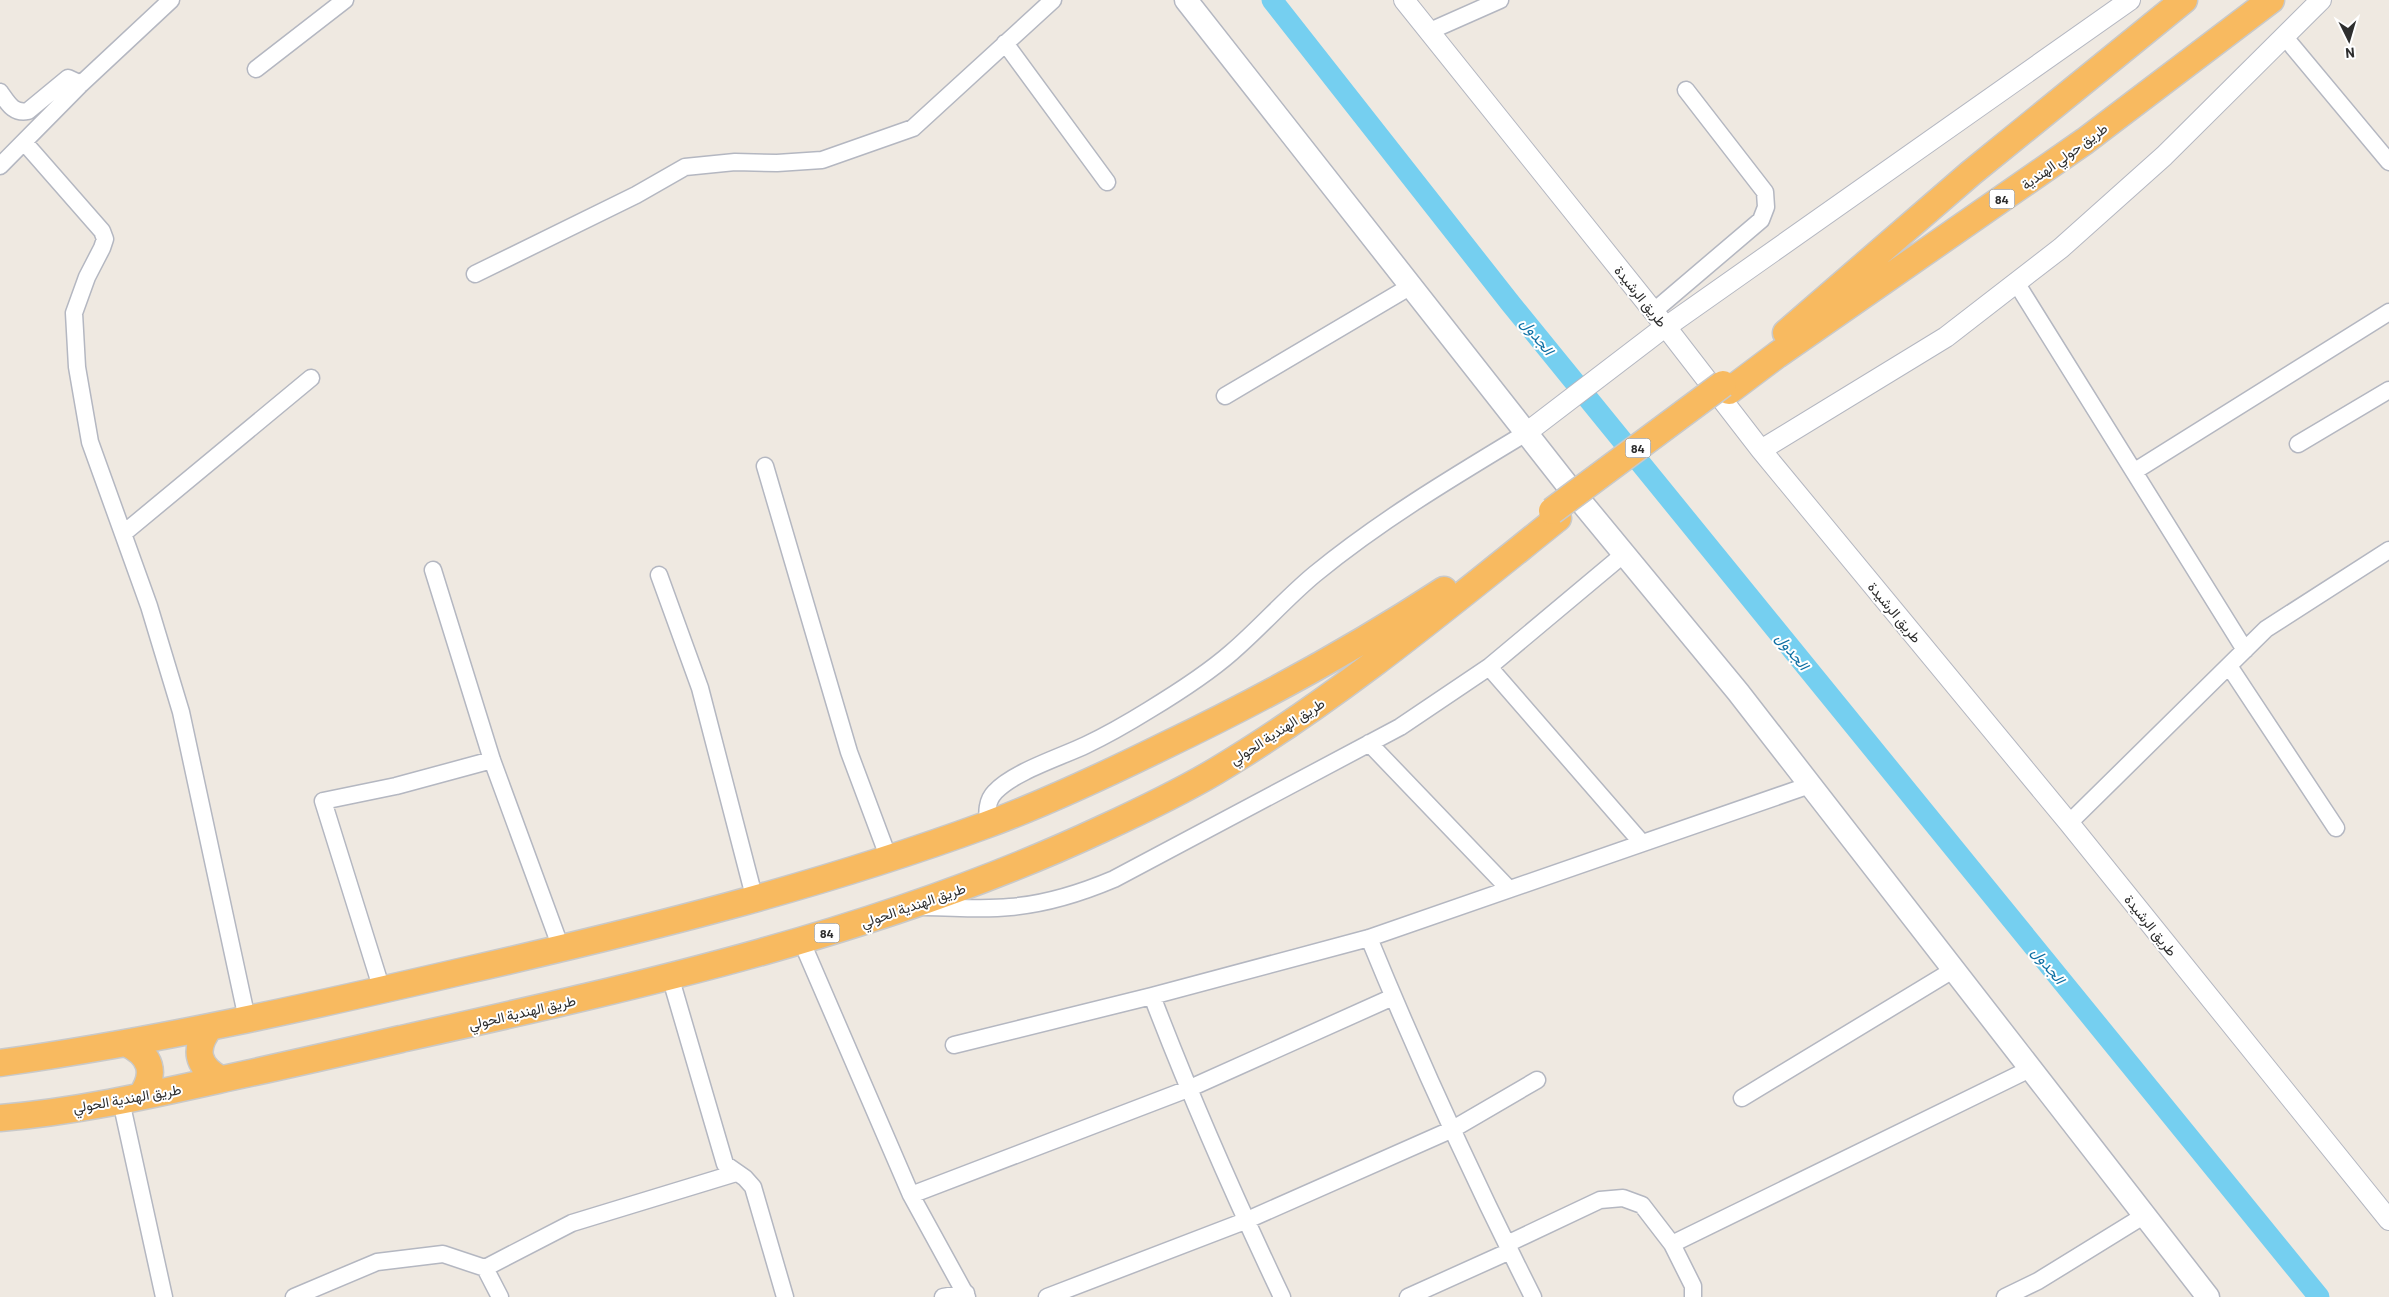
<svg xmlns="http://www.w3.org/2000/svg" width="2389" height="1297" font-family="Barlow,Vazirmatn,sans-serif">
  <style>
    .lines { fill: none; stroke-linecap: round; stroke-linejoin: round }
    .canal { stroke: #75cff0; stroke-width: 21 }
    .minor-casing { stroke: #b4b7c1; stroke-width: 19 }
    .tertiary-casing { stroke: #b4b7c1; stroke-width: 22 }
    .secondary-casing { stroke: #b4b7c1; stroke-width: 25 }
    .trunk-casing { stroke: #c9c9c9; stroke-width: 29 }
    .minor { stroke: #fff; stroke-width: 16 }
    .tertiary { stroke: #fff; stroke-width: 20 }
    .secondary { stroke: #fff; stroke-width: 22 }
    .trunk { stroke: #f8ba60; stroke-width: 26 }
    .trunk-bridge-casing { stroke: #c9c9c9; stroke-width: 29; stroke-linecap: butt }
    .trunk-bridge { stroke: #f8ba60; stroke-width: 26 }
    .labels { text-anchor: middle; dominant-baseline: central; stroke-width: 4; stroke-linejoin: round; paint-order: stroke }
    .shield { fill: #fff; stroke: #6d6d6d; stroke-width: 1 }
    .shield-label { font-size: 12px; font-weight: bold; fill: #2e2e2e }
    .street-label { font-size: 14px; fill: #2e2e2e; stroke: #fff }
    .water-label { font-size: 15px; font-style: italic; fill: #0d6fa3; stroke: #fff }
  </style>
  <rect width="100%" height="100%" fill="#efe9e1"/>
  <g class="lines">
    <path class="canal" d="M1272,0l239,304 808,993"/>
    <g class="minor-casing">
      <path id="minor" d="M1430,31l70,-31
        M2284,36l105,126
        M1005,43l102,139
        M256,69l89,-69
        M0,92c8,11 13,22 28,19l40,-33 13,6
        M24,142l78,89 3,8 -3,9 -15,29 -13,36 3,54 13,75 59,164 32,106 66,307
        M0,166l81,-82 90,-84
        M475,274l161,-79 49,-28 50,-5 42,1 45,-3 91,-32 140,-128
        M2017,284l228,366
        M1654,311l107,-91 5,-13 -1,-15 -79,-102
        M1225,396l186,-110
        M2298,444l91,-54
        M765,466l84,286 40,107
        M2135,471l254,-159
        M124,533l187,-155
        M433,570l59,190 69,188
        M659,575l41,113 55,212
        M2229,666l107,162
        M1489,667l153,176
        M1369,743l140,146
        M989,823c-3,-10 -2,-23 6,-31 18,-20 66,-35 91,-47 21,-10 42,-22 63,-35 28,-17 58,-36 83,-58 29,-25 54,-54 83,-78 66,-54 138,-97 211,-141
        M2069,823l197,-194 123,-79
        M925,907c28,0 57,3 85,0 36,-3 71,-14 104,-28l286,-152 89,-60 135,-113
        M1369,938c50,122 105,242 164,359
        M801,940l110,255 56,102
        M670,976l55,188 20,14 8,9 32,110
        M382,990l-59,-189 73,-15 96,-26
        M1152,996c39,102 83,202 130,301
        M954,1045l198,-49 217,-58 441,-153
        M1742,1098l211,-128
        M121,1101l43,196
        M911,1195l277,-106 205,-92
        M1507,1244l93,-44 23,-2 19,7 30,39 21,42v11
        M1672,1244l358,-175
        M485,1268l87,-45 164,-50
        M294,1297l83,-35 66,-8 42,14 15,29
        M943,1297l23,-4
        M1047,1297l198,-76 208,-92 84,-49
        M1408,1297l102,-46
        M2005,1297l33,-16 107,-66"/>
    </g>
    <g class="tertiary-casing">
      <path id="tertiary" d="M1404,0l262,327 95,123 308,373 320,397
        M1666,327l464,-327
        M1526,433l140,-107
        M1761,450l185,-113 115,-89 103,-92 157,-156"/>
    </g>
    <g class="secondary-casing">
      <path id="secondary" d="M1186,0l382,486 170,206 470,605"/>
    </g>
    <g class="trunk-casing">
      <path id="trunk" d="M1786,333l185,-160 213,-173
        M1729,391l48,-36 308,-214 186,-141
        M210,1027c-17,22 -13,39 10,52
        M126,1043c25,12 31,30 15,53
        M0,1063c158,-22 313,-57 468,-93 175,-40 349,-83 518,-145 60,-22 119,-50 176,-78 98,-47 192,-98 282,-157
        M0,1118c74,-6 146,-22 218,-38 61,-13 122,-27 183,-41 238,-53 479,-106 701,-210 39,-18 77,-36 114,-58 122,-73 231,-164 342,-253"/>
    </g>
    <use href="#minor" class="minor"/>
    <use href="#tertiary" class="tertiary"/>
    <use href="#secondary" class="secondary"/>
    <use href="#trunk" class="trunk"/>
    <g class="trunk-bridge-casing">
      <path id="trunk-bridge" d="M1552,511l171,-127"/>
    </g>
    <use href="#trunk-bridge" class="trunk-bridge"/>
  </g>
  <g class="labels">
    <g class="shield">
      <rect x="1989.5" y="189.5" width="25" height="19" rx="4"/>
      <rect x="1625.5" y="438.5" width="25" height="19" rx="4"/>
      <rect x="814.5" y="923.5" width="25" height="19" rx="4"/>
    </g>
    <g class="shield-label">
      <text x="2002" y="199">84</text>
      <text x="1638" y="448">84</text>
      <text x="827" y="933">84</text>
    </g>
    <g class="street-label">
      <text transform="translate(2064 156) rotate(-36)">طريق حولي الهندية</text>
      <text transform="translate(1641 296) rotate(51)">طريق الرشيدة</text>
      <text transform="translate(1895 612) rotate(50)">طريق الرشيدة</text>
      <text transform="translate(1277 731) rotate(-33)">طريق الهندية الحولي</text>
      <text transform="translate(913 905) rotate(-19)">طريق الهندية الحولي</text>
      <text transform="translate(2151 925) rotate(51)">طريق الرشيدة</text>
      <text transform="translate(522 1012) rotate(-13)">طريق الهندية الحولي</text>
      <text transform="translate(127 1098) rotate(-10)">طريق الهندية الحولي</text>
    </g>
    <g class="water-label">
      <text transform="translate(1538 336) rotate(51)">الجدول</text>
      <text transform="translate(1793 651) rotate(51)">الجدول</text>
      <text transform="translate(2049 965) rotate(51)">الجدول</text>
    </g>
  </g>
  <g transform="translate(2349 40) rotate(175)" stroke="#ffffff" stroke-width="4" paint-order="stroke">
  <path d="M0-4L9 19L0 12L-9 19Z" fill="#2e2e2e"/>
  <text y="-8" font-size="14" font-weight="bold" text-anchor="middle" fill="#2e2e2e">N</text>
  </g>
</svg>
